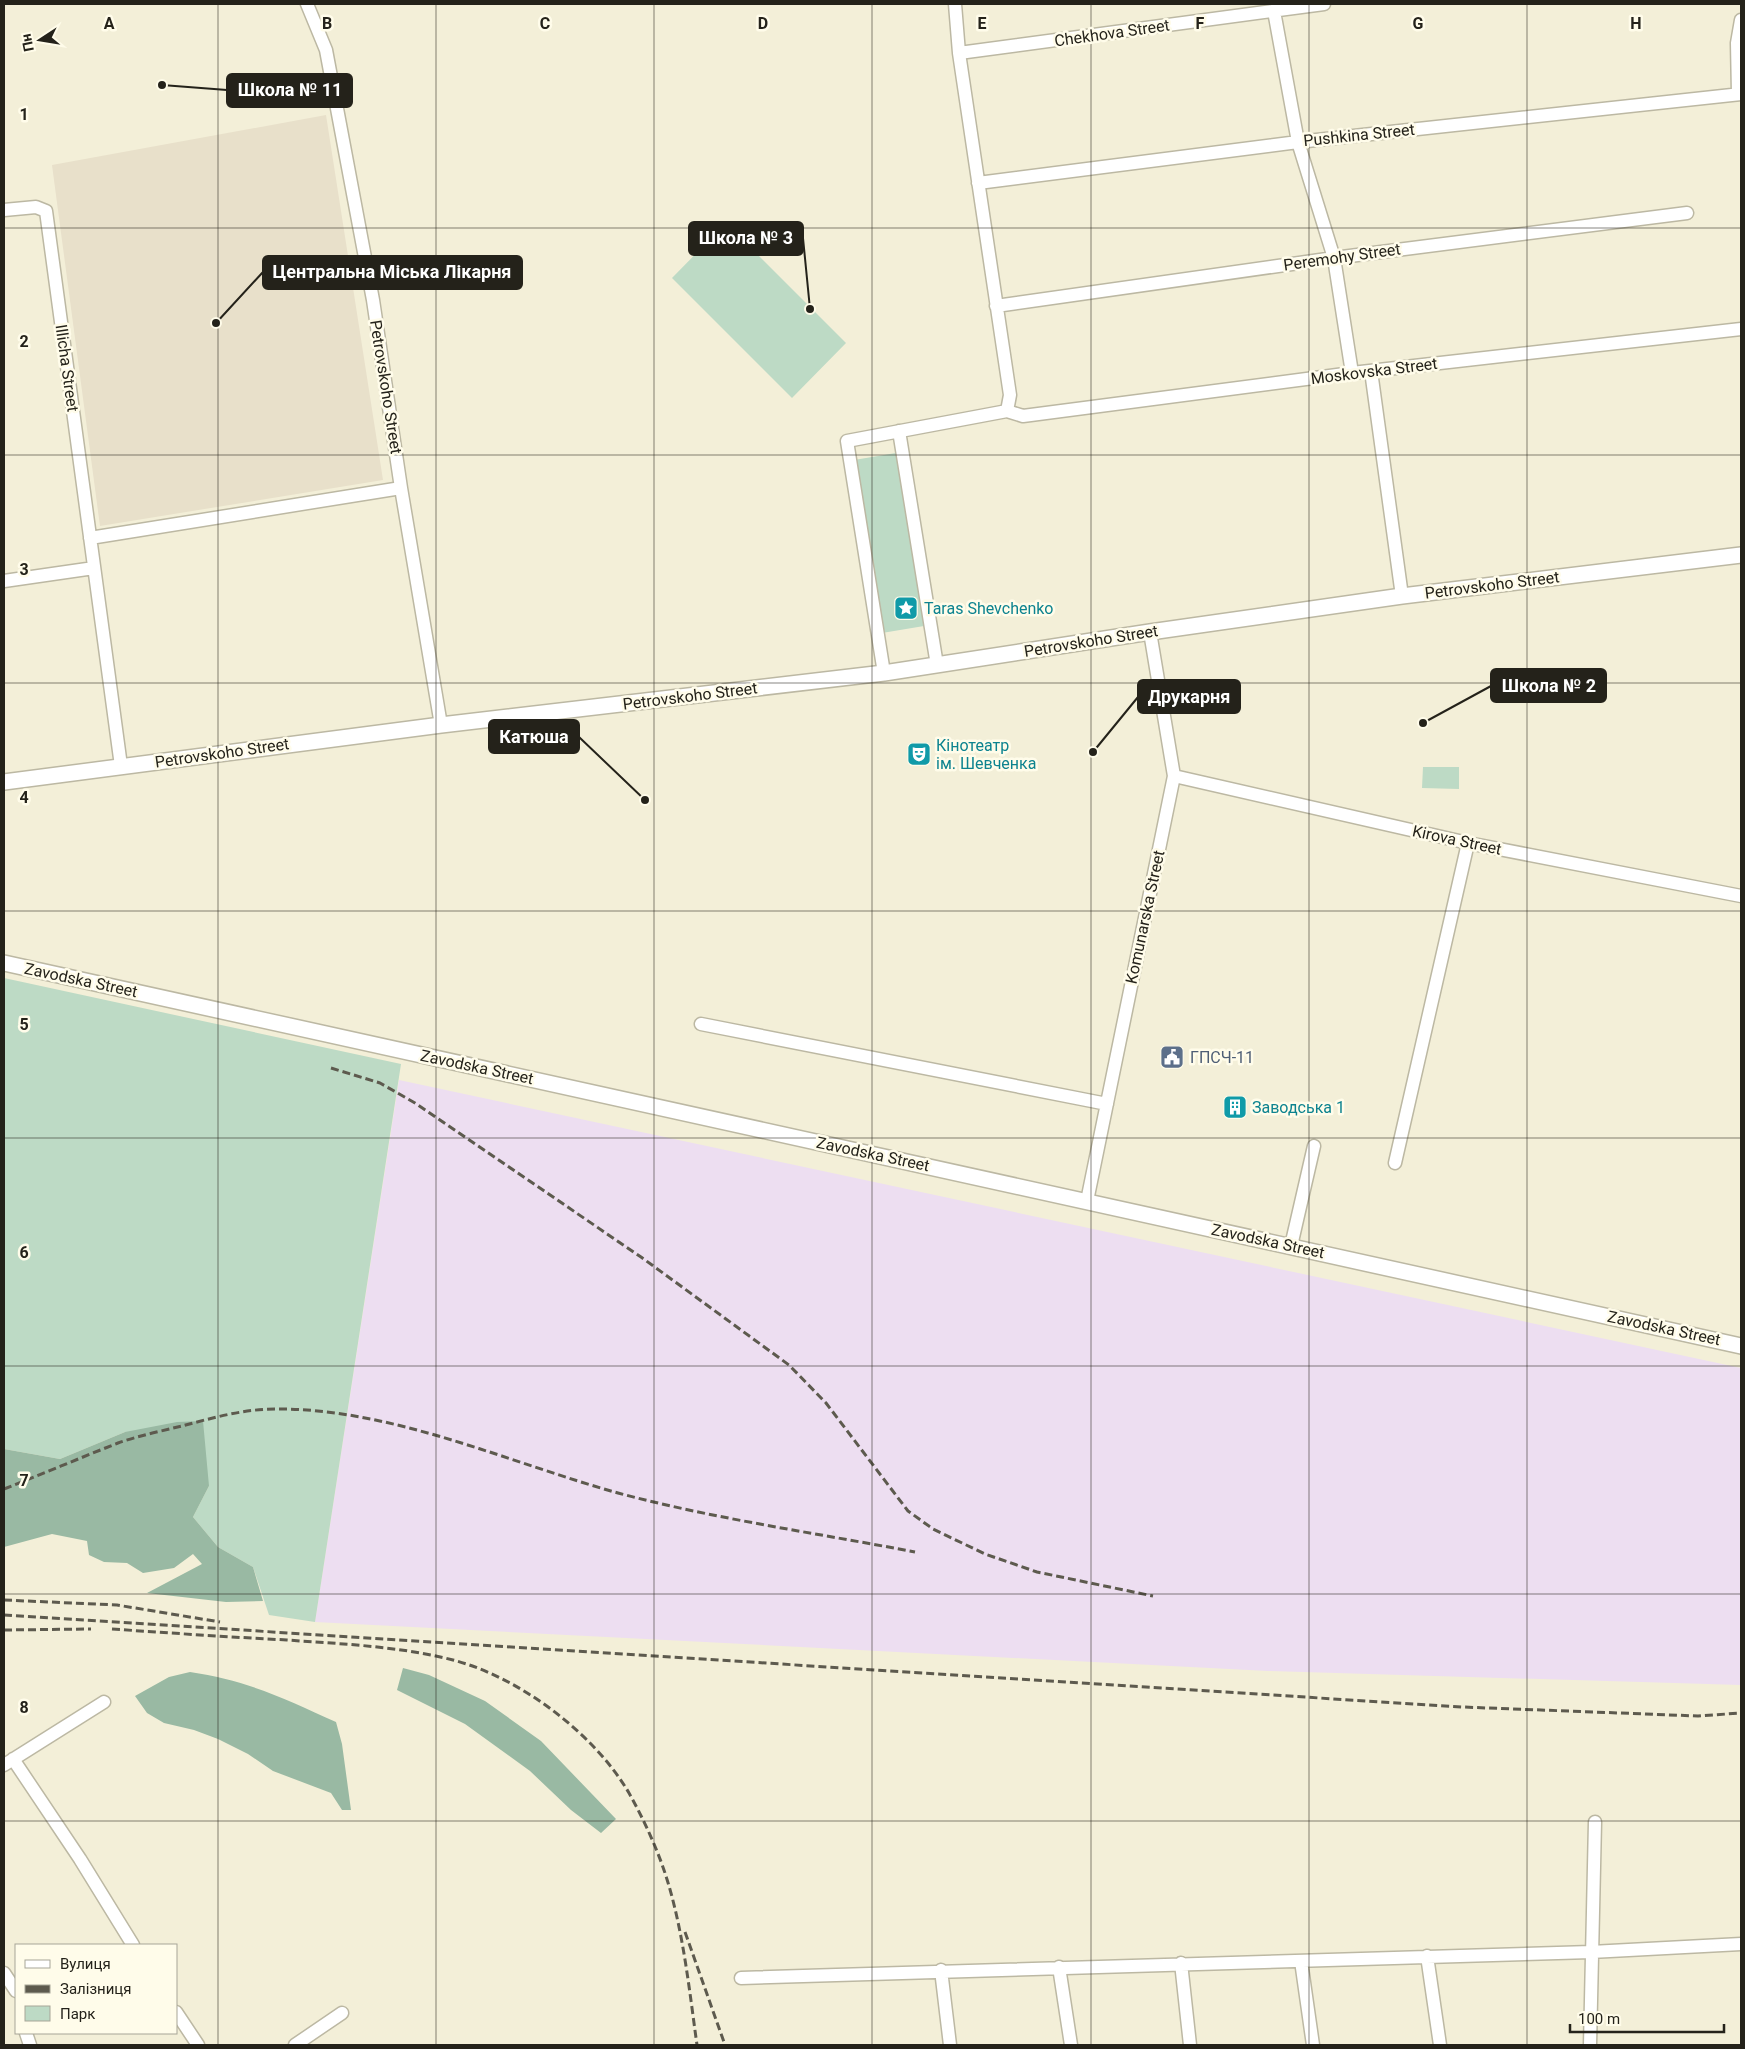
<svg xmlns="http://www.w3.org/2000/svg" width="1745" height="2049" font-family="Roboto,sans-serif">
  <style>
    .industrial { fill: #eddef1 }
    .medical { fill: #e8e0ca }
    .green { fill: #bddac5 }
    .forest { fill: #99b9a3 }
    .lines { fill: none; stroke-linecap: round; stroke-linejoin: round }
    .minor-casing { stroke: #bcb8a3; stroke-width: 15 }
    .major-casing { stroke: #bcb8a3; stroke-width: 18 }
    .minor { stroke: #fff; stroke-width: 12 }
    .major { stroke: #fff; stroke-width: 15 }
    .rail { stroke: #5d5a4e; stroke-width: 3; stroke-dasharray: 8 4; stroke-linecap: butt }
    .grid { fill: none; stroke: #24221a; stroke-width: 1; stroke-opacity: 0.55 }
    .labels { text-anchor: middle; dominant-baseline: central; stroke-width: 5; stroke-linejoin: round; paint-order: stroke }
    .street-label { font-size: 16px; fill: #24221a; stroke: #fffcea }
    .culture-label { font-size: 16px; fill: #0d838f; stroke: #fffcea; text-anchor: start }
    .service-label { font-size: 16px; fill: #4e5e75; stroke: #fffcea; text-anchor: start }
    .grid-label { font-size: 16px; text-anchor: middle; font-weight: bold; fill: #24221a; stroke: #fffcea; stroke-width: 5; stroke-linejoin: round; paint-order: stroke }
    .leader { fill: none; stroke: #24221a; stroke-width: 2 }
    .callout-dot { fill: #24221a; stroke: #fffcea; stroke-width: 2 }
    .callout { fill: #24221a; stroke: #24221a; stroke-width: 2 }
    .callout-label { font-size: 18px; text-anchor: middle; font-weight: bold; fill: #fff }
  </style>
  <rect width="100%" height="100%" fill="#f3efd8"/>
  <path class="industrial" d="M399,1080l1342,288v317l-473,-14 -953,-49z"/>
  <path class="medical" d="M326,115l57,365 -283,46 -48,-361z"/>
  <path class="green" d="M726,223l120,120 -54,55 -120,-120z
    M896,453l28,173 -42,7 -28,-173z
    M1423,767h36v22l-37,-1z
    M4,978l397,86 -86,558 -46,-7 -16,-48 -35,-20 -25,-30 16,-31 -84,-54 -65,27 -56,-10z"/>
  <path class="forest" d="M203,1421l6,65 -16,31 25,30 35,20 10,34 -37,1 -79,-9 55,-29 -9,-10 -19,14 -31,5 -16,-10 -23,-1 -15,-7 -2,-14 -35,-7 -48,13v-98l56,10 65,-27 52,-10z
    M403,1668l26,7 56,26 56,40 75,78 -15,14 -30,-23 -41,-39 -65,-47 -68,-34z
    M190,1672c56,8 96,27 146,50l6,22 9,66h-9l-11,-17 -58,-22 -25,-17 -30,-15 -24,-9 -30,-7 -17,-10 -12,-17 34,-19z"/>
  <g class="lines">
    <g class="minor-casing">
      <path id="minor" d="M307,4l19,46 47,250 28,188 40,237
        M1274,11l24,131 36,116 18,115
        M959,53l365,-49
        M1738,94l-1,-51 4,-23
        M978,183l320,-41 443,-48
        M4,210l32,-3 10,4 75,555
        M996,306l338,-48 353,-45
        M1371,371l31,225
        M1007,411l16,5 329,-43 389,-44
        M899,431l38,234
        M90,538l311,-50
        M4,581l90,-13
        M884,673l-37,-232 160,-30 3,-16 -51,-342 -4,-49
        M1174,776l294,67 273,53
        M701,1024l406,80
        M1395,1163l73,-320
        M1087,1201l87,-425 -24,-144
        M1291,1246l23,-100
        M13,1759l67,100 53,86
        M4,1765l100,-63
        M1427,1956l13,89
        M1301,1961l12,84
        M1181,1963l9,82
        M1059,1967l12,78
        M941,1970l9,75
        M4,1973l12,18
        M741,1978l850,-26 150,-8
        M176,2012l22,33
        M26,2033l4,12
        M295,2045l47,-32
        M1590,2045l5,-223"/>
    </g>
    <g class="major-casing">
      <path id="major" d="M4,782l437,-57 443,-52 266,-41 252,-36 339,-41
        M4,963l1737,383"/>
    </g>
    <use href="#minor" class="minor"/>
    <use href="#major" class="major"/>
    <path class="rail" d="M331,1068l49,15 35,20 226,154 148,108 37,38 82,108 25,18 52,25 52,18 116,24
      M4,1489c38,-15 76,-31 114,-46 20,-7 43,-12 64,-17 30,-8 62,-17 93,-17 116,-1 232,53 343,84 97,26 198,40 297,59
      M4,1600l113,5 103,17
      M4,1615l1458,92 236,9 43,-3
      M112,1629c58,4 116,8 175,11 55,4 111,6 166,20 66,17 141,73 176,133 14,25 27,53 36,80 18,55 24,115 32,172
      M4,1630l87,-1
      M685,1932l40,113"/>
  </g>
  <path class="grid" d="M218,4v2041M436,4v2041M654,4v2041M872,4v2041M1091,4v2041M1309,4v2041M1527,4v2041M4,228h1737M4,455h1737M4,683h1737M4,911h1737M4,1138h1737M4,1366h1737M4,1594h1737M4,1821h1737"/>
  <defs>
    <g id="sight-square" transform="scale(1.25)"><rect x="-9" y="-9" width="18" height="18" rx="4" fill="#0f9aa8" stroke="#fffcea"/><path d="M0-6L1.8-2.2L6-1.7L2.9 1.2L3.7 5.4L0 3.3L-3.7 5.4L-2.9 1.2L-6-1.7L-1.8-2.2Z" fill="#fff"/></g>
    <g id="theatre-square" transform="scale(1.25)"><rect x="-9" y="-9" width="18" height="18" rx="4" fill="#0f9aa8" stroke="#fffcea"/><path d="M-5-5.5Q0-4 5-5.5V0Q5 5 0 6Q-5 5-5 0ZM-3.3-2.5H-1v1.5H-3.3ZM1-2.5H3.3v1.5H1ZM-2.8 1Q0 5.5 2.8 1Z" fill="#fff"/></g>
    <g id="civic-square" transform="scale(1.25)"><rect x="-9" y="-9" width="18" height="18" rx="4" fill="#5c6f8a" stroke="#fffcea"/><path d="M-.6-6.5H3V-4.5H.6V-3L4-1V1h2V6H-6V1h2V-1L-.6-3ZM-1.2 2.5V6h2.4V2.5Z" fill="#fff"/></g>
    <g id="building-square" transform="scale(1.25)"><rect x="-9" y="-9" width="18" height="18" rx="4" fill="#0f9aa8" stroke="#fffcea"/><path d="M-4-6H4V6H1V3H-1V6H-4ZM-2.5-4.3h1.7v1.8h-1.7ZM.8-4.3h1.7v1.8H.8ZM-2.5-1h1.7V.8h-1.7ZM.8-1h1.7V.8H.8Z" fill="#fff"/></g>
  </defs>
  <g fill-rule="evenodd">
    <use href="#sight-square" x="906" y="608"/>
    <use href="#theatre-square" x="919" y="754"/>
    <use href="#civic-square" x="1172" y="1057"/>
    <use href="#building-square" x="1235" y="1107"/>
  </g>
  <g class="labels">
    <g class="street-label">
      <text transform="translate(1112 33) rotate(-8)">Chekhova Street</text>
      <text transform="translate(1359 135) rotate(-6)">Pushkina Street</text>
      <text transform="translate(1342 257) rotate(-8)">Peremohy Street</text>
      <text transform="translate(67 368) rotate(82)">Illicha Street</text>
      <text transform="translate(1374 371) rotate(-7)">Moskovska Street</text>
      <text transform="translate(386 387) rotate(81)">Petrovskoho Street</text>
      <text transform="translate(1492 585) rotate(-7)">Petrovskoho Street</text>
      <text transform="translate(1091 641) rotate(-9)">Petrovskoho Street</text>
      <text transform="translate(690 696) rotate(-7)">Petrovskoho Street</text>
      <text transform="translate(222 753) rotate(-8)">Petrovskoho Street</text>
      <text transform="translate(1457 840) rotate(12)">Kirova Street</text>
      <text transform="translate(1145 917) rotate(-78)">Komunarska Street</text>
      <text transform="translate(81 980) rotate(12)">Zavodska Street</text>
      <text transform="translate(477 1067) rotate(12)">Zavodska Street</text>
      <text transform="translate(873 1154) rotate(12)">Zavodska Street</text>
      <text transform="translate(1268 1241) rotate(12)">Zavodska Street</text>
      <text transform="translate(1664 1328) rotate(12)">Zavodska Street</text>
    </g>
    <g class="culture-label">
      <text x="924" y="608">Taras Shevchenko</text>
      <text x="936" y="745">Кінотеатр<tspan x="936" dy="18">ім. Шевченка</tspan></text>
      <text x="1252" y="1107">Заводська 1</text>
    </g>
    <g class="service-label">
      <text x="1190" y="1057">ГПСЧ-11</text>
    </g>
  </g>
  <g class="grid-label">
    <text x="109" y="29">A</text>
    <text x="327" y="29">B</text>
    <text x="545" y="29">C</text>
    <text x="763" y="29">D</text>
    <text x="982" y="29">E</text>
    <text x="1200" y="29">F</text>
    <text x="1418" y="29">G</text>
    <text x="1636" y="29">H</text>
    <text x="24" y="120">1</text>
    <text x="24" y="347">2</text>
    <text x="24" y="575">3</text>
    <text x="24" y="803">4</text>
    <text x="24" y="1030">5</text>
    <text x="24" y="1258">6</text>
    <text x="24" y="1486">7</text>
    <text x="24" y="1713">8</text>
  </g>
  <path class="leader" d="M162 85L227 90M810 309L803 238M216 323L263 272M1423 723L1491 686M1093 752L1138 697M645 800L579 737"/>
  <g class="callout-dot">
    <circle cx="162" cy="85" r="5"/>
    <circle cx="810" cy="309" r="5"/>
    <circle cx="216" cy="323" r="5"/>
    <circle cx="1423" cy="723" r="5"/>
    <circle cx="1093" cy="752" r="5"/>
    <circle cx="645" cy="800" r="5"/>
  </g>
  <g class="callout">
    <rect x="227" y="74" width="125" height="33" rx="5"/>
    <rect x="689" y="222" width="114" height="33" rx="5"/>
    <rect x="263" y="256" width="259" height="33" rx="5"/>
    <rect x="1491" y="669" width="115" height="33" rx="5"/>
    <rect x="1138" y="680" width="102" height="33" rx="5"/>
    <rect x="489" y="720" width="90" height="33" rx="5"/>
  </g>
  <g class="callout-label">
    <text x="290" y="96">Школа № 11</text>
    <text x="746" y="244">Школа № 3</text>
    <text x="392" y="278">Центральна Міська Лікарня</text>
    <text x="1549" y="692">Школа № 2</text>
    <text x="1189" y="703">Друкарня</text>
    <text x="534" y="743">Катюша</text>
  </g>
  <rect width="1745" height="2049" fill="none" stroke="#24221a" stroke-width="10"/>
  <rect x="15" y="1944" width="162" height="90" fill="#fffcea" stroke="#a7a597"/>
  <rect x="25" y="1960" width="25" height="8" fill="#ffffff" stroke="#a7a597"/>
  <text x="60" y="1969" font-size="15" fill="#24221a">Вулиця</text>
  <rect x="25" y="1985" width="25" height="8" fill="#5d5a4e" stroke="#a7a597"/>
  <text x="60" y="1994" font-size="15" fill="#24221a">Залізниця</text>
  <rect x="25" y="2006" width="25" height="15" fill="#bddac5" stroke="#a7a597"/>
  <text x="60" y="2019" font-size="15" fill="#24221a">Парк</text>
  <g transform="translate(40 40) rotate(258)" stroke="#fffcea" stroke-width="4" paint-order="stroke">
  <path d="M0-4L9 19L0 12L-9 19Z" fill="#24221a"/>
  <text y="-8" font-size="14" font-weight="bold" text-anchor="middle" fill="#24221a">Пн</text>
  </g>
  <path d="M1570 2024v8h154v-8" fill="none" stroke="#24221a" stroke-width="2.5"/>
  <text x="1578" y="2024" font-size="15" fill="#24221a" stroke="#fffcea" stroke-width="4" paint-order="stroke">100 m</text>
</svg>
